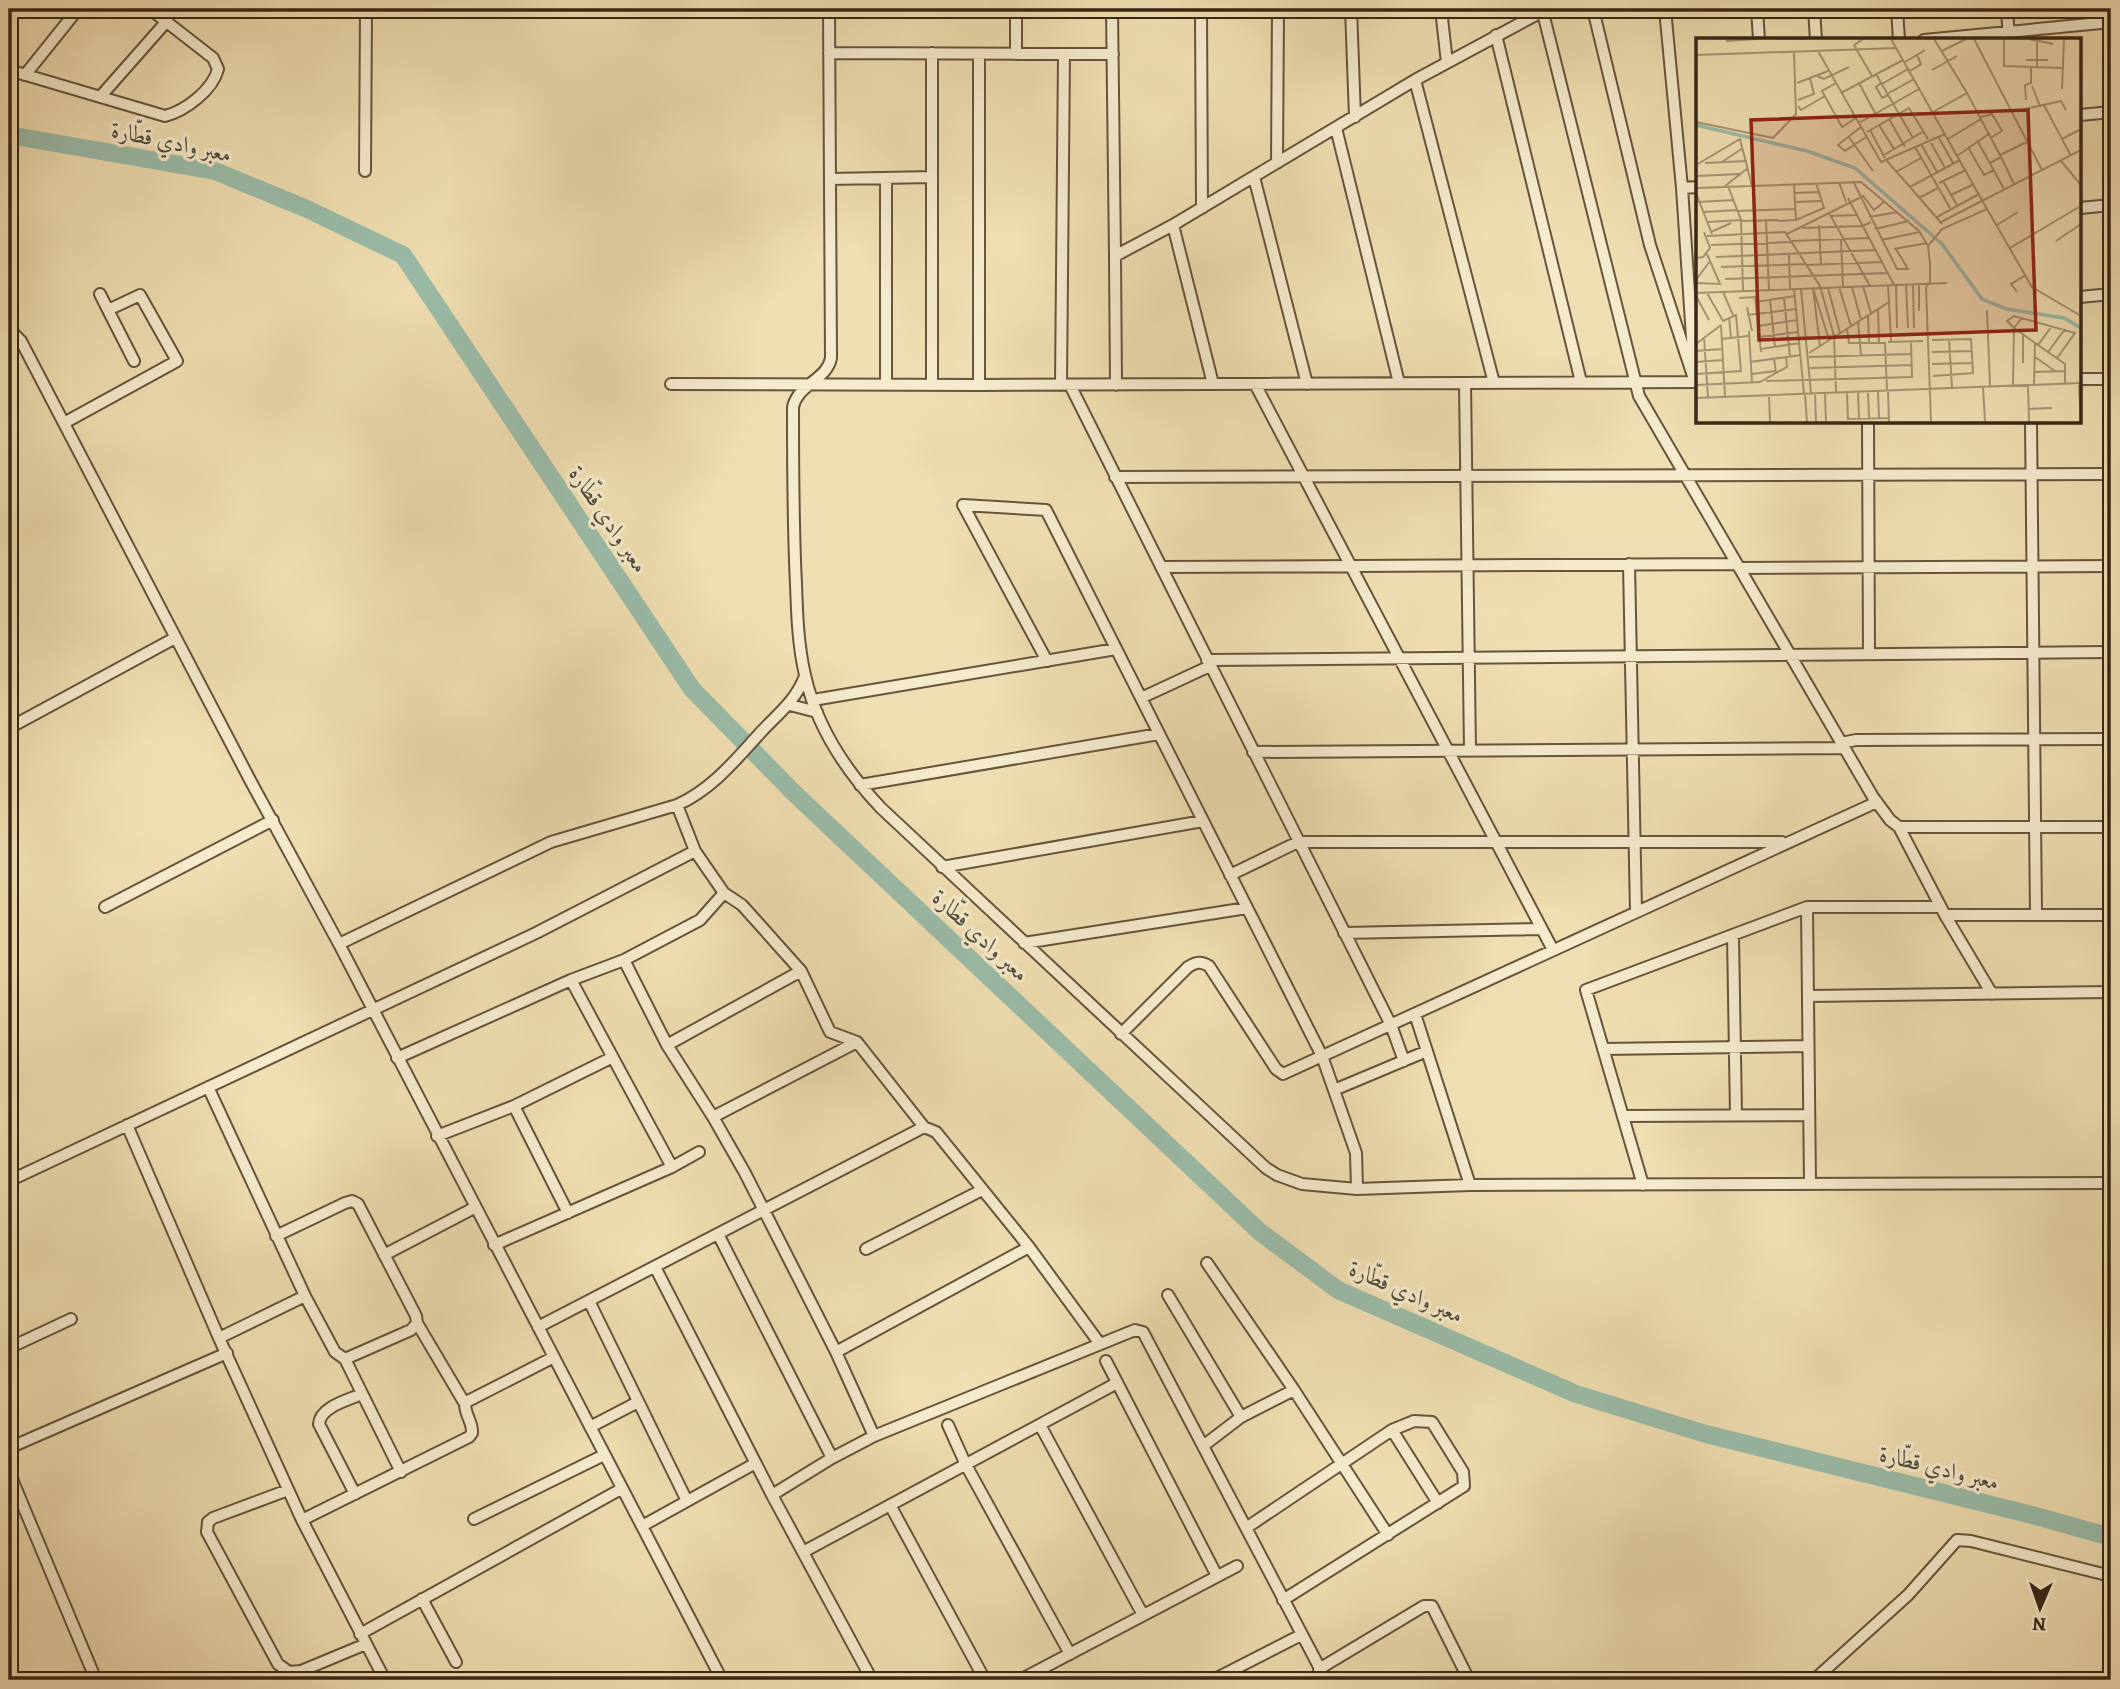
<svg xmlns="http://www.w3.org/2000/svg" width="2120" height="1689" font-family="Alegreya,Amiri,serif">
  <style>
    .lines { fill: none; stroke-linecap: round; stroke-linejoin: round }
    .river { stroke: #9abca9; stroke-width: 18 }
    .street-casing { stroke: #66543c; stroke-width: 14 }
    .street { stroke: #f5eacc; stroke-width: 10 }
    .labels { text-anchor: middle; dominant-baseline: central; stroke-width: 6; stroke-linejoin: round; paint-order: stroke }
    .water-label { font-size: 23px; font-style: italic; fill: #504c3a; stroke: #f5eacc }
    .inset-river { fill: none; stroke: #9abca9; stroke-width: 3.5 }
    .inset-road { fill: none; stroke: #a69473; stroke-width: 2 }
    .view { fill: #8f2418; fill-opacity: 0.15; stroke: #8f2418; stroke-width: 3.5 }
    .inset-edge { fill: none; stroke: #382615; stroke-width: 3.5 }
  </style>
  <rect width="100%" height="100%" fill="#efdeb1"/>
  <filter id="stains"><feTurbulence type="fractalNoise" baseFrequency=".00286" numOctaves="4"/><feColorMatrix values="0 0 0 0 .2 0 0 0 0 .09 0 0 0 0 .02 0 0 0 .5 -.17"/></filter>
  <radialGradient id="worn" r=".72"><stop offset=".6" stop-color="#630" stop-opacity="0"/><stop offset="1" stop-color="#630" stop-opacity=".3"/></radialGradient>
  <g class="lines">
    <path class="river" d="M9,135l206,36 92,38 96,46 289,434 102,104 466,439 78,58 238,104 130,40 326,81 79,22"/>
    <g class="street-casing">
      <path id="street" d="M829,9l2,349c-4,22 -33,26 -38,49 0,59 0,118 3,177 1,30 2,61 9,91 11,50 41,96 76,133l385,360 11,7 25,9 55,5 113,-4 641,-2
        M1112,9l3,247
        M1201,9l1,199
        M1351,9l4,108
        M1441,9l6,54
        M1542,9l97,387 234,401 17,23 9,7h212
        M1593,9l57,236 45,137 -13,-194 -17,-179
        M1757,9l2,31
        M1814,9l2,31
        M1897,9l2,31
        M2007,9l2,31
        M1496,35l85,347
        M1924,40l187,-18
        M829,53l284,1
        M1016,54v-45
        M9,70l156,46c20,-5 48,-26 53,-47l-5,-11 -63,-49
        M25,75l53,-66
        M1415,80l79,303
        M100,97l67,-76v-12
        M2080,115l31,-3
        M1336,128l63,255
        M1277,163l1,-154
        M365,171l1,-162
        M1254,177l53,207
        M830,179l102,-2
        M1682,188l16,-1
        M2080,208l31,-3
        M1173,225l40,159
        M100,294l8,16
        M2080,297l31,-3
        M9,329l12,12 229,439 89,164
        M2080,379h31
        M1465,383l5,367
        M671,384l308,1 719,-3
        M886,384v-206
        M1255,384l298,566
        M932,385v-332
        M979,385v-331
        M1061,385l3,-331
        M1070,385l321,640 13,36
        M1116,385l-1,-129 58,-31 242,-145 132,-71
        M1868,422l1,232
        M2031,422l5,493
        M64,423l113,-62 -37,-66 -32,15 26,51
        M1115,477l996,-3
        M1629,564l7,348
        M1161,567l576,-3
        M1740,568l371,-2
        M1207,660l904,-8
        M1047,661l-84,-156 83,5 276,546 34,97 1,36
        M1141,698l69,-32
        M813,700l303,-51
        M790,705l27,7
        M9,728l166,-90
        M1841,743l15,-3 255,-1
        M1253,752l591,-4
        M860,785l299,-51
        M677,805l18,46 29,42 18,12 59,66 29,61 27,10 67,85
        M1899,827l46,88 47,79
        M942,867l261,-46
        M1230,875l68,-33h484
        M105,907l168,-87
        M1807,907l3,277
        M1945,915h166
        M1344,933l198,-4
        M1733,935l3,180
        M1024,943l223,-35
        M624,960l43,85 46,72 32,56 91,179 38,84
        M571,980l101,187
        M1808,996l303,-4
        M1415,1014l55,171
        M1121,1034l67,-67c8,-5 13,-6 21,-1l67,103 7,5 594,-272
        M667,1045l134,-74
        M1603,1049l205,-3
        M397,1058l174,-78 53,-20 76,-40 24,-27
        M208,1087l97,209 30,56 10,7 56,113
        M1334,1090l93,-39
        M514,1106l54,107
        M1623,1116l186,-1
        M713,1117l144,-75
        M127,1125l92,213 86,-42
        M437,1136l77,-30 97,-48
        M9,1181l527,-248 159,-82
        M1643,1185l-57,-195 221,-83h133
        M718,1234l114,224
        M276,1236l69,-33 7,-2 6,3 58,112 1,7 48,81
        M494,1245l178,-78 27,-15
        M866,1249l116,-59
        M384,1255l90,-47
        M1207,1263l87,127 94,145
        M655,1267l117,228 60,-37 42,-22 261,-106 8,2 183,348
        M1168,1295l73,122
        M589,1301l98,200
        M538,1327l386,-200 12,5 93,115 71,97
        M219,1338l83,182 83,160
        M9,1348l62,-29
        M836,1352l193,-105
        M345,1359l66,-29 6,-7
        M1106,1361l111,215
        M948,1425l18,40 104,189
        M1040,1425l103,190
        M590,1427l48,-25
        M1392,1430l46,73
        M1203,1446l38,-29 53,-27
        M9,1448l218,-95
        M9,1472l87,208
        M288,1490l-75,28 -5,4 -1,10 71,132 11,8 12,-1 65,-27
        M355,1494l-36,-70c1,-17 29,-24 43,-30
        M772,1495l100,185
        M890,1505l95,175
        M474,1519l130,-64
        M302,1520l167,-83 3,-4c1,-10 -7,-18 -7,-29l3,-3 86,-44
        M642,1526l112,-62
        M1246,1528l146,-98 22,-9 18,1 31,50 1,14 -181,114
        M803,1552l314,-169
        M422,1599l34,63
        M360,1634l261,-145
        M1319,1669l105,-63h8l37,74
        M722,1680l-383,-736 212,-102 126,-37c36,-16 59,-46 85,-74 17,-18 34,-31 43,-55
        M1020,1680l217,-114
        M1213,1680l88,-45
        M1814,1680l94,-85 49,-55 14,1 140,35"/>
    </g>
    <use href="#street" class="street"/>
  </g>
  <g class="labels">
    <g class="water-label">
      <text transform="translate(172 142) rotate(12)">معبر وادي قطّارة</text>
      <text transform="translate(609 520) rotate(56)">معبر وادي قطّارة</text>
      <text transform="translate(981 936) rotate(43)">معبر وادي قطّارة</text>
      <text transform="translate(1407 1292) rotate(24)">معبر وادي قطّارة</text>
      <text transform="translate(1940 1468) rotate(14)">معبر وادي قطّارة</text>
    </g>
  </g>
  <g transform="translate(1696 38)">
    <rect width="385" height="385" fill="#efdeb1"/>
    <path class="inset-river" d="M0,87l111,26 48,17 87,76 40,55 25,10 57,9 17,10"/>
    <path class="inset-road" d="M81,1h28M167,1l-9,6 18,31M195,1l96,170 -45,20 -14,17M278,1l68,131M308,1v27l59,2M333,1l24,5M341,1v28M30,3l31,-2M122,13l63,111 64,-28M246,13l24,-12M0,17l200,-7M330,22h22M209,24l20,-12M236,32l25,-14M214,33l11,-7 -4,-9M180,36l37,64M121,38l7,3 25,-12M101,45l31,-12M140,45l-14,8 20,36 14,-9M163,45l16,30M185,45l-5,4 6,11 6,-3M186,46l26,-15M336,48l8,20M366,51l2,-50M145,55l62,-33M271,55l34,64M191,56l27,-15M102,62l16,-6 -4,-16M330,62l-1,-15 6,-2v-16M348,67l27,51M102,68l3,4 24,-14M320,73l45,-10 5,9M237,74l34,-19 -33,-54M285,79l11,-3 10,17 -10,6M193,81l16,28M0,84l77,16 23,-24 -2,-62M163,85l60,-34M183,87l15,24M165,89l-23,18 7,6 21,-14M174,92l15,28M171,94l42,-24 19,31M152,98l25,35M243,100l14,25M252,101l33,-20M366,101l19,-10M281,102l27,49M235,105l14,25M225,106l16,28M219,109l35,61M273,111l15,26 10,-5M188,117l40,-24M304,117l29,-14M261,118l33,-23M190,122l24,27 50,-27M365,123l20,24M26,124l21,-14M9,125l42,-2M294,125l11,-6 13,27M0,127l44,-26 12,47M200,134l25,-14M0,138l44,-2M157,143l44,88h11l-12,-20M247,143l14,24M143,144l7,20M243,145l27,-13M98,146l2,36M29,148l23,-18M32,148l13,34 2,71M214,149l32,37M0,150l165,-6 58,49 9,15 2,18v18l-4,5 5,135M0,155l16,41M99,155l24,-1M255,157l23,-11M152,160l46,87M223,160l19,-10M2,164l36,-2M99,164l27,-1M291,171l45,78 49,29M42,173l57,-2M8,174l33,-2M133,175l41,73M134,178l26,-1M173,179l29,-5M241,179l42,-23M70,182l3,70M45,183l37,-1M82,183l18,-1 28,-12 -8,-25M12,184l33,-2M245,184l140,-72M123,187l2,39M301,187l21,-13M106,190l61,-2 8,-4M179,191l34,-8M15,194l20,-9M91,196l76,-38 11,14 11,-9M11,198l78,-4 35,54 14,50 2,56M145,201l2,48M185,202l39,-8M96,203l77,-3M360,203l25,-17M15,207l81,-3M314,210l69,-41M198,211l33,-6M93,216l1,35M20,219l159,-7M0,220l7,-1 7,-9 -6,-16M111,227l75,-3M25,229l85,-3M29,241l163,-6M0,242l14,-19M0,245l24,1 -13,-30M210,246l2,44M217,246l1,44M223,246v27M200,247l1,43M167,248l8,27M143,249l12,39M156,249l9,33M132,250l12,45M98,251l10,105M105,251l10,104M27,254l10,23M321,254l-6,-8 15,-9M0,255l251,-10M0,258l13,24M43,260l16,-1 6,55M88,260l6,59M74,262l5,47M60,264l39,-6M193,264l2,40M51,269l5,24M182,271l1,34M291,272l3,76M51,277l49,-6M172,277l1,28M33,279l2,21M162,283l3,34M25,287l4,72M62,288l39,-6M151,291l2,14h36l2,48M53,293l3,52M8,299l4,60M63,299l39,-5M26,301l26,-3M253,301l3,49M236,302l39,-1 2,34 -40,3M192,304l35,-1M0,306l25,-19M342,307l14,-19M124,308l-7,-58 16,52M65,311l39,-6M0,313l26,-2M236,314l40,-1M352,314l17,-23M113,315l80,-51 -1,-17M113,319l102,-3M339,319l20,14M361,320l18,-25 -61,-17 -7,5 7,7 51,36v19M78,321l2,14 11,-6 -1,-10M0,324l27,-2M54,324l51,-7M327,325v-28M236,326l40,-1M114,330l101,-3M338,334l31,-1M0,336l45,-3 -5,-56 -13,6 -16,-28M55,336l25,-3M70,343l146,-4 -1,-36M0,347l64,-3 16,-9M317,347l1,-57 8,-10M332,347l1,37M338,347l1,-42M383,347l2,37M287,349l2,35M192,352l1,32M172,353l1,27M182,353l1,27M151,354l1,28M162,354l1,27M119,355l1,29M129,355l1,29M109,356l2,28M73,357l1,27M0,360l385,-15M332,371l24,-1M152,381l41,-1"/>
    <path class="view" d="M332,72l8,220 -277,10 -8,-220z"/>
    <rect width="385" height="385" class="inset-edge"/>
  </g>
  <rect width="2120" height="1689" fill="none" stroke="#efdeb1" stroke-width="35"/>
  <rect x="10" y="10" width="2099" height="1668" fill="none" stroke="#382615" stroke-width="3.5"/>
  <rect x="18" y="18" width="2085" height="1654" fill="none" stroke="#382615" stroke-width="2"/>
  <g transform="translate(2040 1608) rotate(182)" stroke="#f5eacc" stroke-width="5" paint-order="stroke">
  <path d="M0-5L12 26L0 18L-12 26Z" fill="#382615"/>
  <text y="-10" font-size="19" font-weight="bold" text-anchor="middle" fill="#382615">N</text>
  </g>
  <rect width="100%" height="100%" filter="url(#stains)"/>
  <rect width="100%" height="100%" fill="url(#worn)"/>
</svg>
